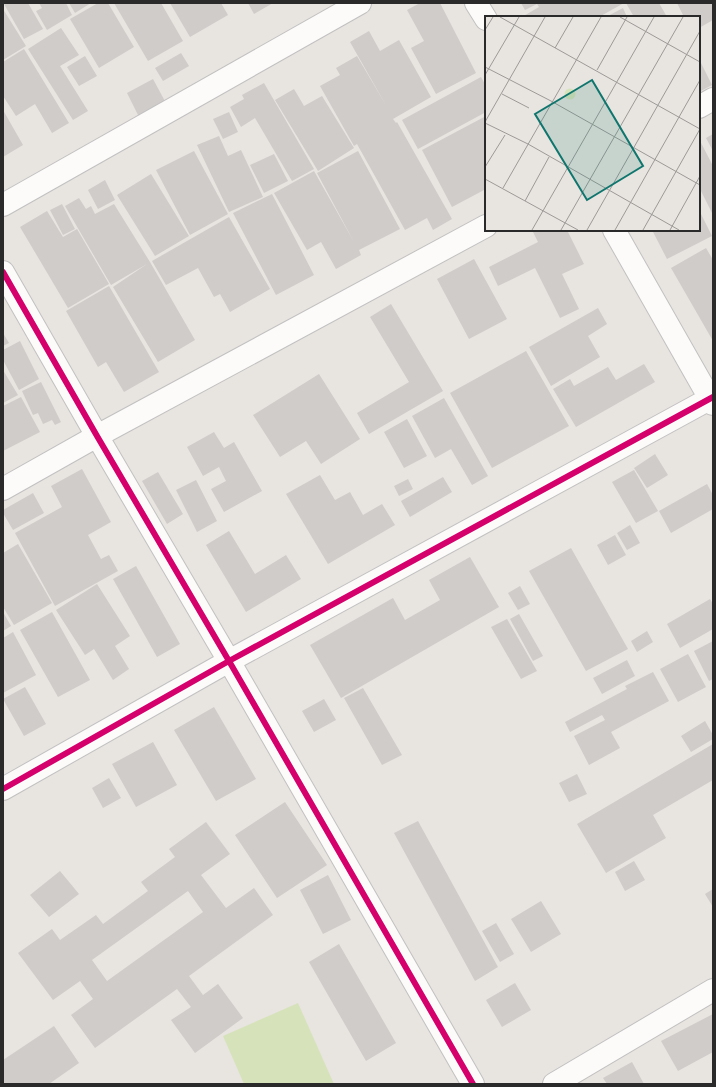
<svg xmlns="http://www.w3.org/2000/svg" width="716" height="1087" font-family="'Work Sans',sans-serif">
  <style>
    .pitch { fill: #d6e3ba }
    .building { fill: #cfccca; fill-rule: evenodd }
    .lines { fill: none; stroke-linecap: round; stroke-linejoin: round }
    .minor-casing { stroke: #c2c1c1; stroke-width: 24 }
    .minor { stroke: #fcfbfa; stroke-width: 22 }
    .cycleway-casing { stroke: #fff; stroke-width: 8 }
    .cycleway { stroke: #d6006c; stroke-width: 6 }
    .inset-road { fill: none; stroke: #9c9a97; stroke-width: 1 }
    .view { fill: #0f766e; fill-opacity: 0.15; stroke: #0f766e; stroke-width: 2 }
    .inset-edge { fill: none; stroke: #2a2a2a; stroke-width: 2 }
  </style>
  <rect width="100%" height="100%" fill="#e8e4e0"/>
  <path class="pitch" d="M298,1003l36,81h-90l-21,-48z"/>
  <path class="building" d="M6,3h22l15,26 -19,10 -20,-35z
    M39,3h27l6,12 -25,15 -11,-19 6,-3z
    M69,3h22l-16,10z
    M98,3h10l26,44 -35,21 -29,-49z
    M114,3h47l22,38 -35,20z
    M170,3h51l7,12 -38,22z
    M248,3h25l-19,11z
    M420,3h20l36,70 -40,21 -25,-46 13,-7 -17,-31z
    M521,3h103l-25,14h-77l17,-10 -2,-3 -12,6z
    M626,3h33l8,14h-33z
    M677,3h36v17l-14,8v-11h-15z
    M623,8l4,9h-21z
    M3,9l23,37 -23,14z
    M61,28l18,27 -19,11 28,45 -15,9 -45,-71z
    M369,31l11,20 19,-11 32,57 -38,22 3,4 1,-1 55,97 -19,11 -6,-12 -22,12 -48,-86 -3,2 -34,-60 20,-11 -4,-7 21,-12 30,51 -37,-65z
    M24,49l45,74 -17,10 -17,-29 -19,12 -13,-20v-34z
    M181,53l8,13 -26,15 -8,-13z
    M85,56l12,20 -18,10 -12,-19z
    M699,59l13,26 -13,7z
    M481,77l5,9v26l-68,37 -16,-29z
    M153,79l14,26 -27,14 -13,-26z
    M264,83l50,86 -22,12 -37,-63 -14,9 -11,-20 14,-8 -2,-4z
    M294,89l10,17 18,-10 32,52 -36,23 -43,-71z
    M3,110l20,35 -20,12z
    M229,112l9,20 -15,7 -10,-20z
    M486,116v65l-2,1 2,7 -34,18 -30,-57z
    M713,134v17l-7,-13z
    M219,136l9,20 13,-6 22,47 -34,15 -32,-67z
    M699,139l14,27v49l-14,-28z
    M194,151l34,63 -38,21 -34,-65z
    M358,151l42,78 -41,21 2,5 -25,14 -15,-27 -14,8 -33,-57 40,-22 40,71 -37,-69z
    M274,154l14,27 -24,12 -14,-28z
    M151,174l38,62 -34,20 -38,-61z
    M105,180l10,20 -17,9 -10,-19z
    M272,194l42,81 -38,20 -43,-82z
    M79,198l7,11 5,-3 4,8 19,-10 36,58 45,78 -37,22 -45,-75 34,-23 -36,21 -46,-79z
    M62,204l13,25 -12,6 -13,-25z
    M699,210l13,26 -45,23 -15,-29h47z
    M47,211l16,26 14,-8 32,55 -41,24 -48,-81z
    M229,217l41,72 -40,23 -10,-18 -6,3 -16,-29 -32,17 -14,-24z
    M532,230h35l17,34 -22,10 17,35 -19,9 -25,-50 -37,18 -9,-19 49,-25z
    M706,248l7,12v81l-42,-73z
    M474,259l33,60 -38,20 -32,-60z
    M109,286l50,86 -35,20 -18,-30 -8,5 -32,-56z
    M391,304l52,87 -74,43 -12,-21 52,-31 -39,-65z
    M598,308l9,16 -19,12 12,21 -49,29 -22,-39z
    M3,333l6,10 -6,3z
    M20,341l19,38 -20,11 -16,-30v-10z
    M526,351l43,75 -77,42 -42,-75z
    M644,364l11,18 -79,45 -23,-38 17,-10 4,7 34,-19 8,13z
    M3,370l15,25 -15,8z
    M319,374l41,65 -39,25 -15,-23 -26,16 -27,-42z
    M41,382l20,40 -6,3 -3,-5 -9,4 -5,-11 -5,2 -11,-24z
    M21,397l19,35 -37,19v-45z
    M444,398l44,78 -16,9 -21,-36 -16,9 -23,-42z
    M407,419l20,37 -23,12 -20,-36z
    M214,432l10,16 10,-6 28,49 -38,21 -13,-23 15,-8 -7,-14 -16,9 -16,-29z
    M655,454l13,21 -21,13 -13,-20z
    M82,469l29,53 -23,13 13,24 8,-4 9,16 -63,35 -40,-73 47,-26 -11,-21z
    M634,470l24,41 -22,12 -24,-41z
    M158,472l25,42 -16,10 -25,-43z
    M320,475l15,25 15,-8 13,23 19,-11 13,21 -67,39 -42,-70z
    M443,477l9,15 -42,25 -9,-16z
    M408,479l5,10 -14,7 -5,-10z
    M196,480l21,41 -20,11 -21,-42z
    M707,484l6,11v14l-42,24 -12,-22z
    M33,493l11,20 -31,17 -10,-17v-3z
    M630,525l10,18 -13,7 -10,-17z
    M229,531l26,43 31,-19 15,24 -55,33 -40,-67z
    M615,535l11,20 -18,10 -11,-20z
    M18,544l34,59 -38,22 -11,-18v-54z
    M571,548l57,101 -42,22 -57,-100z
    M470,557l29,50 -158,91 -31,-53 83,-47 12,22 35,-20 -11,-20z
    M136,566l44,78 -23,13 -44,-78z
    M97,584l33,52 -15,10 14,23 -16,11 -19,-31 -9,6 -29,-45z
    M520,586l10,18 -12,6 -10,-17z
    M710,599l3,5v25l-33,19 -13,-24z
    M3,612l8,14 -8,5z
    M52,612l38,68 -32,17 -38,-67z
    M519,614l24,42 -10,5 -23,-42z
    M507,619l30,52 -16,8 -30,-52z
    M647,631l6,11 -16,10 -6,-11z
    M13,632l23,43 -33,18v-55z
    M713,641v38l-4,2 -15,-30z
    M688,654l18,33 -28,15 -18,-33z
    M627,660l8,16 -33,18 -9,-16z
    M653,672l16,29 -58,31 9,16 -31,17 -15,-29 31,-16 -3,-5 -32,17 -5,-10 62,-33 -2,-3z
    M25,687l21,37 -22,12 -21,-37z
    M363,688l39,67 -20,10 -38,-67z
    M324,699l12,21 -22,12 -12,-21z
    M214,707l42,72 -40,22 -42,-71z
    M705,721l8,14v4l-22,13 -10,-16z
    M153,742l24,43 -41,22 -24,-43z
    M713,744v36l-60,35 13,23 -60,35 -29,-49z
    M577,774l10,20 -18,8 -10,-19z
    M109,778l12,20 -18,10 -11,-20z
    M285,802l42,63 -50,33 -42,-63z
    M418,821l80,146 -23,14 -81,-148z
    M206,822l24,32 -29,21 25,33 28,-20 19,27 -84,61 14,19 15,-11 25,34 -48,35 -24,-33 20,-13 -14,-18 -82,59 -24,-33 22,-16 -13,-18 -27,19 -35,-47 34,-24 8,11 36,-25 7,9 45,-33 -7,-9 34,-25 -6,-8zM188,891l15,21 -96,69 -15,-21z
    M634,861l11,19 -20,11 -10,-19z
    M60,871l19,23 -30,23 -19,-22z
    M328,875l23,45 -28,14 -23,-44z
    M713,889v18l-8,-13z
    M541,901l20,33 -30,18 -20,-33z
    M496,923l18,31 -14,8 -18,-31z
    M339,944l57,99 -30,18 -57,-99z
    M515,983l16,27 -29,17 -16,-27z
    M713,1014v38l-35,19 -17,-30z
    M54,1026l25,37 -30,21h-46v-24z
    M632,1062l12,22h-37l-4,-6z"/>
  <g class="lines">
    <g class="minor-casing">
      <path id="minor" d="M476,3l10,16
        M699,107l14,-8
        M3,205l357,-202
        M614,230l99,174
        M3,272l94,164 132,225 244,423
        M3,489l94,-53 389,-210
        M3,789l226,-128 484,-264
        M554,1084l159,-94"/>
    </g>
    <use href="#minor" class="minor"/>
    <g class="cycleway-casing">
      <path id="cycleway" d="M3,272l94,164 132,225 244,423
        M3,789l226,-128 484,-264"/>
    </g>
    <use href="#cycleway" class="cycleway"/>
  </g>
  <g transform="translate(485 16)">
    <rect width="215" height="215" fill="#e8e4e0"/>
    <path d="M79.5 78a5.5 5.5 0 1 1 11 0a5.5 5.5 0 1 1-11 0Z" fill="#d6e3ba"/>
    <path class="inset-road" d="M15,1l200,112M135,1l80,45M0,14l8,-13M70,32l18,-31M0,51l66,34 149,84M112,54l30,-53M0,59l34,-58M17,78l27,14M0,106l60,-105M0,107l43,21 151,86M0,151l20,-32M0,163l93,51M18,172l98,-171M40,185l24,-44M47,214l122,-213M76,214l122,-213M102,214l113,-199M130,214l85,-150M158,214l57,-101M185,214l30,-54"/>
    <path class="view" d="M107,64l51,86 -56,34 -52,-86z"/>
    <rect width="215" height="215" class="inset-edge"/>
  </g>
  <rect width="716" height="1087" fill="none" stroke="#2a2a2a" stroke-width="8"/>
</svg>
